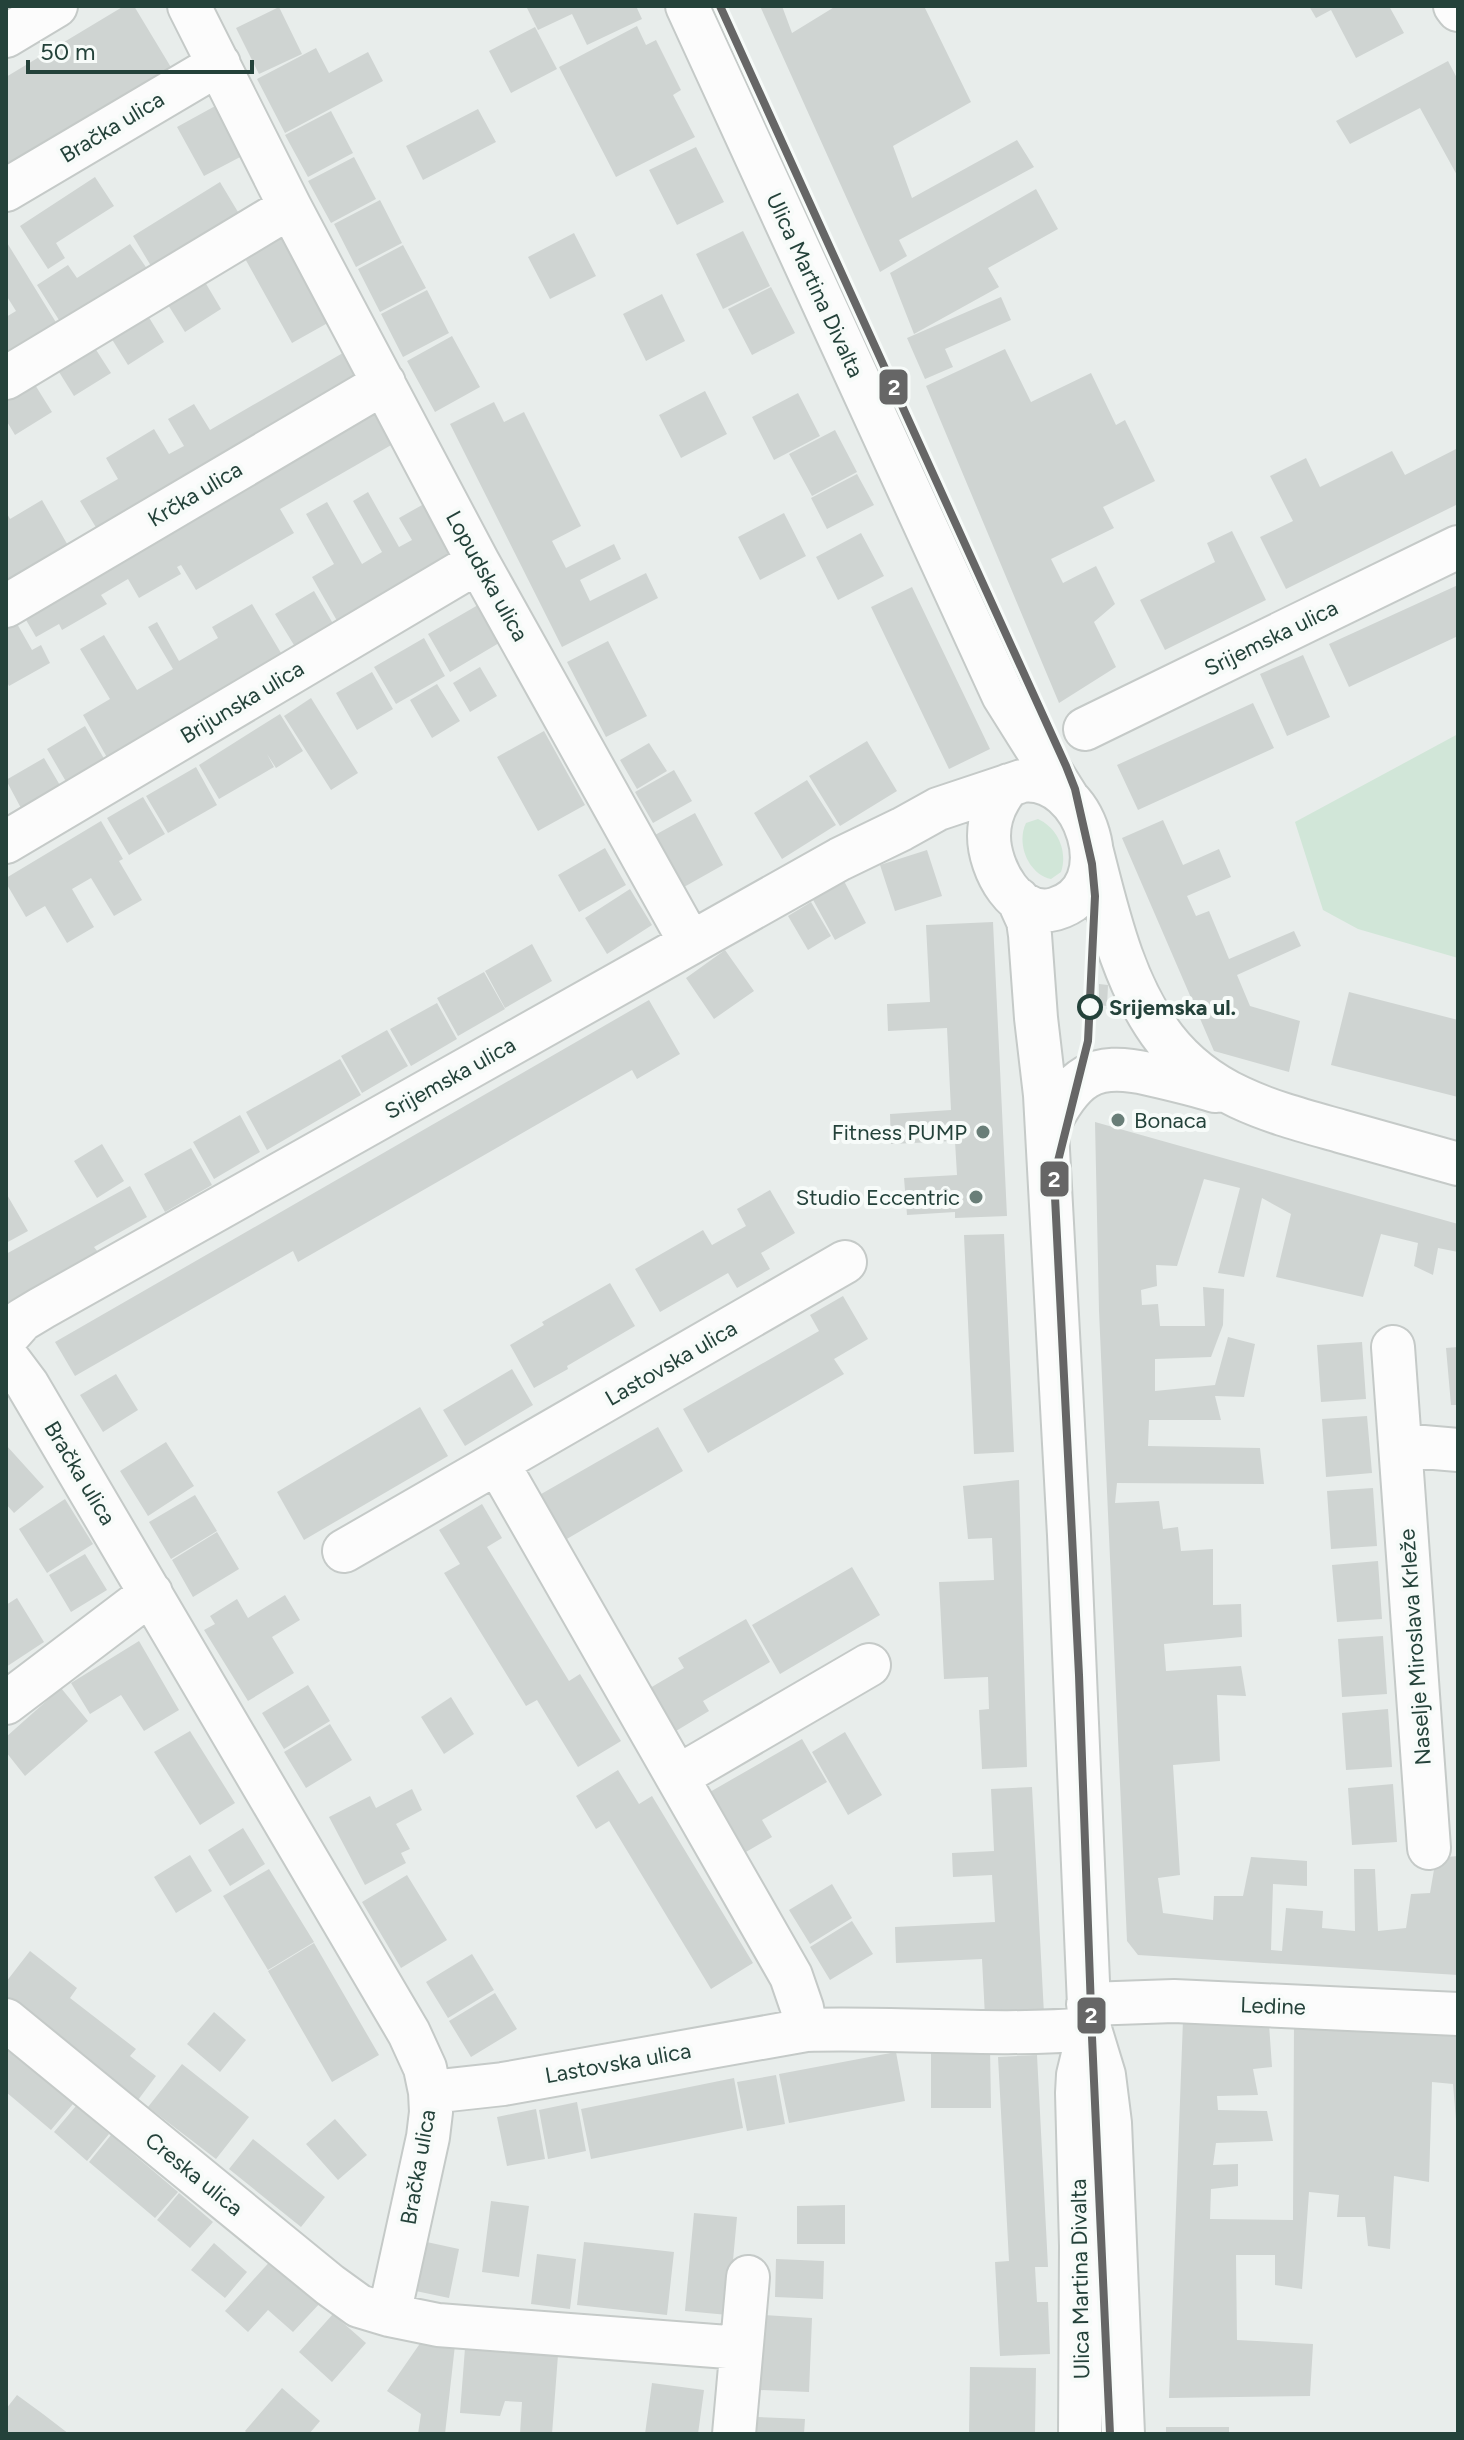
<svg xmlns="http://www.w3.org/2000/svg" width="1464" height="2440" font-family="Figtree,sans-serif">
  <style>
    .green { fill: #d1e6d8 }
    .building { fill: #cfd4d2 }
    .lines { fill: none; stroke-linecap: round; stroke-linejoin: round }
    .minor-casing { stroke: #c5cac8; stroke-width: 46 }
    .minor { stroke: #fcfcfc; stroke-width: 42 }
    .tram-1-casing { stroke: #f7fbf9; stroke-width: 14 }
    .tram-1 { stroke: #666; stroke-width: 8 }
    .stop-dot { fill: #f7fbf9; stroke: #24423a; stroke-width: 4 }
    .poi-dot { fill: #697e78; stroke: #f7fbf9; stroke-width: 3 }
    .labels { text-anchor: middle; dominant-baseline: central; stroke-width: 8; stroke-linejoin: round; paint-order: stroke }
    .street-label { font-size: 22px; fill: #24423a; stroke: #f7fbf9 }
    .stop-label { font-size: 22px; font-weight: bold; fill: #24423a; stroke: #f7fbf9; text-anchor: start }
    .poi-label { font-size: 22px; fill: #24423a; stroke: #f7fbf9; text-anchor: end }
    .line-badge { stroke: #f7fbf9; stroke-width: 3 }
    .badge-label { font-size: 22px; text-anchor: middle; font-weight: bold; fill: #fff }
  </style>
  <rect width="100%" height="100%" fill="#e8edeb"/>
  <path class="green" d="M1458,734v224l-100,-29 -35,-19 -28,-88z
    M1038,819c20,9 30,33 23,53l-10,7c-23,-5 -35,-36 -25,-56z"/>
  <path class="building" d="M124,6h10l38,63 -166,100v-92z
    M526,6h110l6,13 -55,26 -15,-31 -34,16z
    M760,6h22l10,27 44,-27h88l47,96 -78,44 19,52 105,-58 17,27 -135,73 8,16 -27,16z
    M1309,6h80l15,27 -48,25 -25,-48 -15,8z
    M279,7l23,47 -43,20 -23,-46z
    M637,26l9,19 10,-5 25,50 -8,5 22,42 -79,40 -57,-110z
    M535,27l22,42 -46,24 -22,-42z
    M316,48l13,25 39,-21 15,29 -98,52 -28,-54z
    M1448,61l10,19v97l-38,-69 -70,36 -14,-23z
    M217,105l27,50 -40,21 -27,-49z
    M478,109l18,33 -73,38 -17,-34z
    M331,111l22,42 -45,24 -23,-42z
    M696,147l28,55 -47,23 -28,-55z
    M354,157l22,42 -45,24 -23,-42z
    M95,177l19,29 -58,37 9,15 -17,11 -28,-43z
    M220,182l21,35 -87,54 -21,-35z
    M1036,189l22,40 -70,39 11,19 -85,47 -24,-61z
    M380,200l22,43 -46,24 -22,-43z
    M743,231l27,55 -47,23 -27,-55z
    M284,232l49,88 -41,23 -49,-88z
    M574,233l22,43 -46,23 -22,-42z
    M6,241l51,83 -51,31v-38l10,-6 -10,-16z
    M130,244l20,29 -86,55 -27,-43 31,-20 9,13z
    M403,245l23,43 -46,24 -22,-43z
    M202,277l19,32 -36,23 -20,-32z
    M771,287l24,46 -43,22 -24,-46z
    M427,290l22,43 -46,24 -22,-43z
    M662,294l23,47 -39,20 -23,-47z
    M1001,297l10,23 -66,29 8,18 -28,12 -18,-41z
    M145,311l19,31 -36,23 -20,-32z
    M452,336l28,51 -45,25 -28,-51z
    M91,342l20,31 -37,23 -20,-32z
    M1005,349l26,53 60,-29 25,52 9,-5 30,61 -52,26 11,21 -63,31 12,24 33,-17 19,38 -21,18 22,45 -57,36 -133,-317z
    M348,350l17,31 -265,153 -20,-33 38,-22 -12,-21 48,-29 15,25 15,-8 -16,-27 26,-15 16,26z
    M32,380l20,32 -37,23 -9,-15v-24z
    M705,391l22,43 -46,24 -22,-43z
    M798,393l22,43 -46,24 -22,-43z
    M494,402l10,20 20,-10 57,114 -29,15 14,27 48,-24 7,15 -41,21 10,21 56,-28 12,25 -96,49 -112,-223z
    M374,411l19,33 -113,65 14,24 -98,57 -15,-25 -4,2 4,7 -42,24 -11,-19 -27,16 6,9 -45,26 -3,-6 -23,13 -14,-24z
    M835,430l22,42 -45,24 -23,-42z
    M1458,448v56l-172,85 -26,-52 33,-16 -23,-45 36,-18 14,29 72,-36 13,24z
    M857,474l17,31 -47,24 -16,-31z
    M368,492l31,55 13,-7 -13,-22 32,-18 32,57 -123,69 -28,-49 22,-13 -28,-50 21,-12 35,62 20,-12 -29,-51z
    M42,500l28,49 -64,36v-73l4,7z
    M784,513l22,43 -46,24 -22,-43z
    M1232,531l34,69 -101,50 -25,-50 75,-38 -8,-19z
    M861,533l23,43 -46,24 -22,-43z
    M1458,585v51l-109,51 -20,-43z
    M912,587l78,162 -41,20 -78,-162z
    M314,591l21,36 -38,23 -22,-36z
    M252,604l32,54 -175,103 -26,-46 27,-16 -30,-50 24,-14 33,55 36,-21 -25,-42 9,-5 22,39 39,-23 -6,-11z
    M478,605l21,38 -49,29 -22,-38z
    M16,622l16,28 9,-5 9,18 -41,23 -3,-6v-53z
    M424,638l21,38 -49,28 -22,-37z
    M608,641l39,75 -41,21 -39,-75z
    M1303,655l27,62 -43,19 -27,-62z
    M480,667l17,29 -27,16 -17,-29z
    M372,672l21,37 -36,21 -21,-37z
    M437,684l23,37 -28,17 -22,-38z
    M311,698l47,75 -27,17 -47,-74z
    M1253,703l21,45 -136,62 -21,-45z
    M280,714l23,37 -27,17 -9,-14 7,13 -55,32 -20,-34z
    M85,726l21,36 -38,23 -21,-36z
    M544,731l41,74 -47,26 -41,-74z
    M867,741l30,50 -57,35 -31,-50z
    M649,743l18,28 -30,18 -17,-29z
    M44,758l17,29 -39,23 -16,-30z
    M196,767l21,38 -49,28 -22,-37z
    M674,770l18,31 -39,22 -18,-31z
    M807,780l29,45 -54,34 -28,-46z
    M143,797l22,37 -36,21 -22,-37z
    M695,813l28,52 -39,22 -29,-52z
    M1163,820l20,45 36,-16 12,28 -44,19 9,20 13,-5 20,48 65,-28 7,15 -64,29 13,31 50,15 -11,51 -75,-21 -92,-213z
    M101,821l22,38 -4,2 23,39 -28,16 -23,-38 -19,11 22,38 -27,16 -22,-37 -19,11 -20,-34v-5z
    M605,848l21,37 -47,27 -21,-37z
    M927,850l15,46 -47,15 -15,-46z
    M844,881l22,42 -31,17 -23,-42z
    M630,889l22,36 -45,29 -22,-36z
    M811,902l20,34 -23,14 -20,-34z
    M993,922l14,294 -52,2v-6l-48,3 -3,-37 53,-3 -2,-34 -64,3 -1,-30 61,-4 -4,-82 -59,3 -1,-27 43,-2 -4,-77z
    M532,944l20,37 -47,27 -20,-37z
    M725,950l29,41 -40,28 -28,-41z
    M484,972l21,37 -47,27 -21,-38z
    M1099,984l9,1 -1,21 -8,-1z
    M1349,992l109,28v77l-127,-32z
    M649,1000l31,54 -43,25 -5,-9 -334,192 -5,-11 -218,125 -20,-34z
    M437,1003l20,36 -46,27 -21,-37z
    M387,1030l21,36 -46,27 -21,-37z
    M340,1059l21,36 -94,55 -21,-38z
    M240,1115l20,37 -46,27 -21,-37z
    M1095,1122l363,102v28l-20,-4 -5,27 -19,-9 4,-23 -37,-9 -18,63 -87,-20 15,-63 -29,-16 -18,79 -26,-4 22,-85 -36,-9 -27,87 -21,-1 1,21 -16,4 1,15 16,-1 2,22h45l-2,-39 21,2 -1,36 -12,32 -56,2v32l60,-6 13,-48 27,7 -11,53 -29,-1 6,24h-72l-1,26 112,2 4,36 -147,-1 -2,20 44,-2 4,28 15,-2 3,24 32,-2v56l28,-1 1,33 -78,7 2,27 75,-5 5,30 -29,-1 3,66 -47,4 7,110 -22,3 5,35 50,7 1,-24h29l8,-39 56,4v25l-34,-2 -2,66 11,1 4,-43 37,3 -1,17 33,3 -1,-62h21l3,62 28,-3 5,-34 19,-1 6,-35 22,-2v119l-320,-20 -11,-14 -28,-630z
    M102,1144l22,37 -27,17 -23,-37z
    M191,1148l21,37 -47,27 -21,-38z
    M130,1186l17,31 -53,30 4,5 -92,51v-49z
    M770,1190l25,43 -34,20 9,16 -33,19 -9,-15 -68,39 -25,-43 68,-39 9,15 34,-19 -9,-17z
    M6,1193l22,38 -22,12z
    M1004,1234l10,218 -40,2 -10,-219z
    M610,1283l25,43 -68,40 1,3 -34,19 -24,-43 34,-20 -2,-3z
    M843,1296l25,43 -34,20 10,15 -136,79 -25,-44 136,-78 -9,-16z
    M1362,1342l4,57 -45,3 -4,-57z
    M1458,1347v58h-7l-5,-57z
    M512,1369l21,36 -68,41 -22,-36z
    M116,1374l22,36 -35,22 -23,-37z
    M420,1407l28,49 -144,84 -27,-48z
    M1367,1416l5,57 -46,4 -4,-58z
    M658,1427l25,44 -135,79 -26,-45z
    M166,1442l28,44 -46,30 -28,-45z
    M6,1445l38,42 -30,26 -8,-9z
    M1019,1480l8,287 -45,2 -3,-59 10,-1 -1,-32 -44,2 -5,-97 55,-2 -2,-42 -24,1 -5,-53z
    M1373,1488l4,58 -46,3 -4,-58z
    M195,1495l22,36 -46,28 -22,-37z
    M65,1499l28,45 -46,29 -28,-44z
    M482,1504l20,34 -15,9 82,134 11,-7 41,67 -43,26 -41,-67 -11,6 -82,-133 16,-9 -21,-34z
    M217,1532l22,37 -46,28 -21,-37z
    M85,1554l22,36 -36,22 -22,-37z
    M1378,1561l4,58 -45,3 -5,-57z
    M852,1567l28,48 -100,59 -28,-49z
    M285,1595l15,25 -28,17 22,36 -46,28 -44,-71 11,-6 -5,-8 27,-17 11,19z
    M17,1598l27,44 -38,25v-62z
    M746,1619l24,43 -67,39 6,10 -33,20 -26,-43 34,-20 -6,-10z
    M1383,1636l4,58 -45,3 -4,-58z
    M139,1641l40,69 -35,21 -23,-36 -31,19 -19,-31z
    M308,1685l22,36 -46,28 -22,-36z
    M61,1688l27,33 -63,55 -19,-24v-15z
    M451,1697l23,37 -30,20 -23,-37z
    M1388,1709l4,58 -46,3 -4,-57z
    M330,1724l22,36 -46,28 -22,-36z
    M190,1731l45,72 -35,22 -46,-73z
    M845,1732l37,63 -34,20 -36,-63z
    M802,1739l25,43 -65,38 10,17 -33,19 -36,-60z
    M618,1770l21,34 13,-8 101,167 -42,26 -102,-168 -13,8 -20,-33z
    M1393,1784l4,58 -45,3 -4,-57z
    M1032,1787l12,227 -59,3 -3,-58 -86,4 -1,-36 100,-5 -3,-47 -39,2 -1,-24 42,-2 -3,-62z
    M412,1789l10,21 -26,14 14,25 -9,4 5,10 -41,22 -36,-68 41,-21 6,12z
    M243,1828l22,36 -35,22 -22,-36z
    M190,1855l22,36 -36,22 -22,-36z
    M269,1869l45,73 -46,28 -45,-74z
    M407,1875l40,65 -46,28 -39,-66z
    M832,1884l20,34 -42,26 -21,-34z
    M852,1921l21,33 -43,26 -20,-33z
    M314,1943l65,112 -47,27 -64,-111z
    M30,1951l47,37 -7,10 66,51 -6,7 26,20 -18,24 -132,-103v-15z
    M472,1954l22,36 -46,28 -22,-36z
    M495,1993l22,36 -46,28 -22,-36z
    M214,2012l32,28 -26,32 -33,-28z
    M1183,2020l86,4 3,43 -19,2 5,26 -41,1 1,14 49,1 6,30 -57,2 -3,22 25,-1v22l-27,3 -1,30 83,1 1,-195 164,11v84h-2l-3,-36 -21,-2 -3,100 -35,-6 -4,73 -22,-3 -3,-29h-28l2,-22 -30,-3 -7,97 -27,-4v-30h-39l1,85 76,4 -3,52 -141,2z
    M6,2047l67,57 -22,26 -45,-38z
    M931,2047h59l1,61h-60z
    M896,2052l9,49 -116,22 -10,-49z
    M1037,2055l11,212h-13l2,35h11l2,52 -50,2 -5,-94 14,-1 -11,-204z
    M182,2064l67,53 -33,42 -68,-52z
    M776,2075l9,49 -38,7 -10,-49z
    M734,2078l9,50 -152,31 -10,-50z
    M577,2102l9,49 -38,8 -9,-49z
    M76,2106l33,28 -22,27 -33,-29z
    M536,2109l9,50 -38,7 -10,-49z
    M335,2119l32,36 -29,25 -32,-36z
    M111,2135l67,57 -23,26 -66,-56z
    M253,2139l72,58 -24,30 -72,-58z
    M179,2193l34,29 -23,26 -33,-28z
    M491,2201l38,5 -10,71 -37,-5z
    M845,2205v39h-48v-38z
    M694,2213l43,4 -9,98 -43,-4z
    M422,2241l37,8 -10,49 -38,-8z
    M584,2242l90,10 -7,63 -90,-10z
    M214,2243l33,29 -22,26 -34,-28z
    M537,2254l39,5 -6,50 -39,-5z
    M274,2257l48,44 -29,31 -25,-22 -20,22 -23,-21z
    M776,2259l48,2 -1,38 -48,-2z
    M333,2314l33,29 -34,39 -33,-30z
    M764,2315l48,3 -3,74 -49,-2z
    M421,2342l34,3 -10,89h-27l3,-20 -34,-23z
    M465,2348l93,7 -6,79h-32l2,-32 -17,-1 -5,15 -40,-3z
    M970,2367l66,1 -1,66h-66z
    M652,2383l52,7 -6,44h-53z
    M282,2388l38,33 -11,13h-61l-3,-3z
    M17,2395l26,19 26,20h-63v-25z
    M757,2417l48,2 -1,15h-48z
    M1166,2427h63v7h-63z"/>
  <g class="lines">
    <g class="minor-casing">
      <path id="minor" d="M189,6l101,201 188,355 212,380
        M687,6l316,689 64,102
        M1455,6l3,4
        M6,36l50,-30
        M6,190l213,-126
        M6,378l284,-171
        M6,606l378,-223
        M1085,729l373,-182
        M6,842l472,-280
        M1092,852c16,63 32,134 73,187 45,58 108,73 175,92 39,11 79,22 118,33
        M1018,899l10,22 2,14 6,83 9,77 24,440 21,494 14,46 6,48 13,311
        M1047,1128c26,-51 45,-67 102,-54 22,5 44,10 66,17
        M6,1338l16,-18 20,-12 798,-449 62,-30 36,-20 84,-28c64,-8 102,108 33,128 -39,11 -66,-41 -66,-73 0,-19 8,-37 20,-51
        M1393,1347l36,501
        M6,1356l21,28 382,649 16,35 5,24 1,20 -3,25 -39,178
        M1400,1445l58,5
        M498,1464l293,512 11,32 4,22
        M344,1551l501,-289
        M6,1703l145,-110
        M677,1777l192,-112
        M1088,2004l86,-3 284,13
        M6,2020l324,265 29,21 30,9 49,10 303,23
        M430,2092l73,-8 303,-54c94,-3 189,7 284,-1
        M734,2434l14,-157
        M1080,2434l1,-188 -4,-153 1,-18 8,-33"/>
    </g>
    <use href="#minor" class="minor"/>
    <g class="tram-1-casing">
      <path id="tram-1" d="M720,6l346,760 9,23 17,75 3,32 -7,145 -34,136 25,498 13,362 18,397"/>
    </g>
    <use href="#tram-1" class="tram-1"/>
  </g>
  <circle class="stop-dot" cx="1090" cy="1007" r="11"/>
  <g class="poi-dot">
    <circle cx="1118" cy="1120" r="8"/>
    <circle cx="983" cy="1132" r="8"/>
    <circle cx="976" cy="1197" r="8"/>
  </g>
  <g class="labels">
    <g class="street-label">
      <text transform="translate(112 127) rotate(-31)">Bračka ulica</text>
      <text transform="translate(815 285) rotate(65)">Ulica Martina Divalta</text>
      <text transform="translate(195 494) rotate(-31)">Krčka ulica</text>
      <text transform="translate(487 576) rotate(61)">Lopudska ulica</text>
      <text transform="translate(1271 638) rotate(-26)">Srijemska ulica</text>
      <text transform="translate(242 702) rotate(-31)">Brijunska ulica</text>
      <text transform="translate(450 1078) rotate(-29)">Srijemska ulica</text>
      <text transform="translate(671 1363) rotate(-30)">Lastovska ulica</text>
      <text transform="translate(80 1473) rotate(59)">Bračka ulica</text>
      <text transform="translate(1415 1647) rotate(-94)">Naselje Miroslava Krleže</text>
      <text transform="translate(1273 2006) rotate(2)">Ledine</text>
      <text transform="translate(618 2063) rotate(-10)">Lastovska ulica</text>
      <text transform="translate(418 2167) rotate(-80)">Bračka ulica</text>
      <text transform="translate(194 2174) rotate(39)">Creska ulica</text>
      <text transform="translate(1080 2279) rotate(-91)">Ulica Martina Divalta</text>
    </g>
    <g class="stop-label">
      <text x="1109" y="1007">Srijemska ul.</text>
    </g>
    <g class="poi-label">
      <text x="1134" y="1120" text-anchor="start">Bonaca</text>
      <text x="967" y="1132">Fitness PUMP</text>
      <text x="960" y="1197">Studio Eccentric</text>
    </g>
  </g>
  <g class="line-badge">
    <rect x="878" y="368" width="31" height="38" rx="8" fill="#666"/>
    <rect x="1039" y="1160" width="31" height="38" rx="8" fill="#666"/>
    <rect x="1076" y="1996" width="31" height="39" rx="8" fill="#666"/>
  </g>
  <g class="badge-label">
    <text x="894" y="395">2</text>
    <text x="1054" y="1187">2</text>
    <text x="1091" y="2023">2</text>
  </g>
  <rect width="1464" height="2440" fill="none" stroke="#24423a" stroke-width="16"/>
  <path d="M28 60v12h224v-12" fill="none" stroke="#24423a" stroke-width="4"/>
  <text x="40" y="60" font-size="24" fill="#24423a" stroke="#f7fbf9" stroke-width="6" paint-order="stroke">50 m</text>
</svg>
